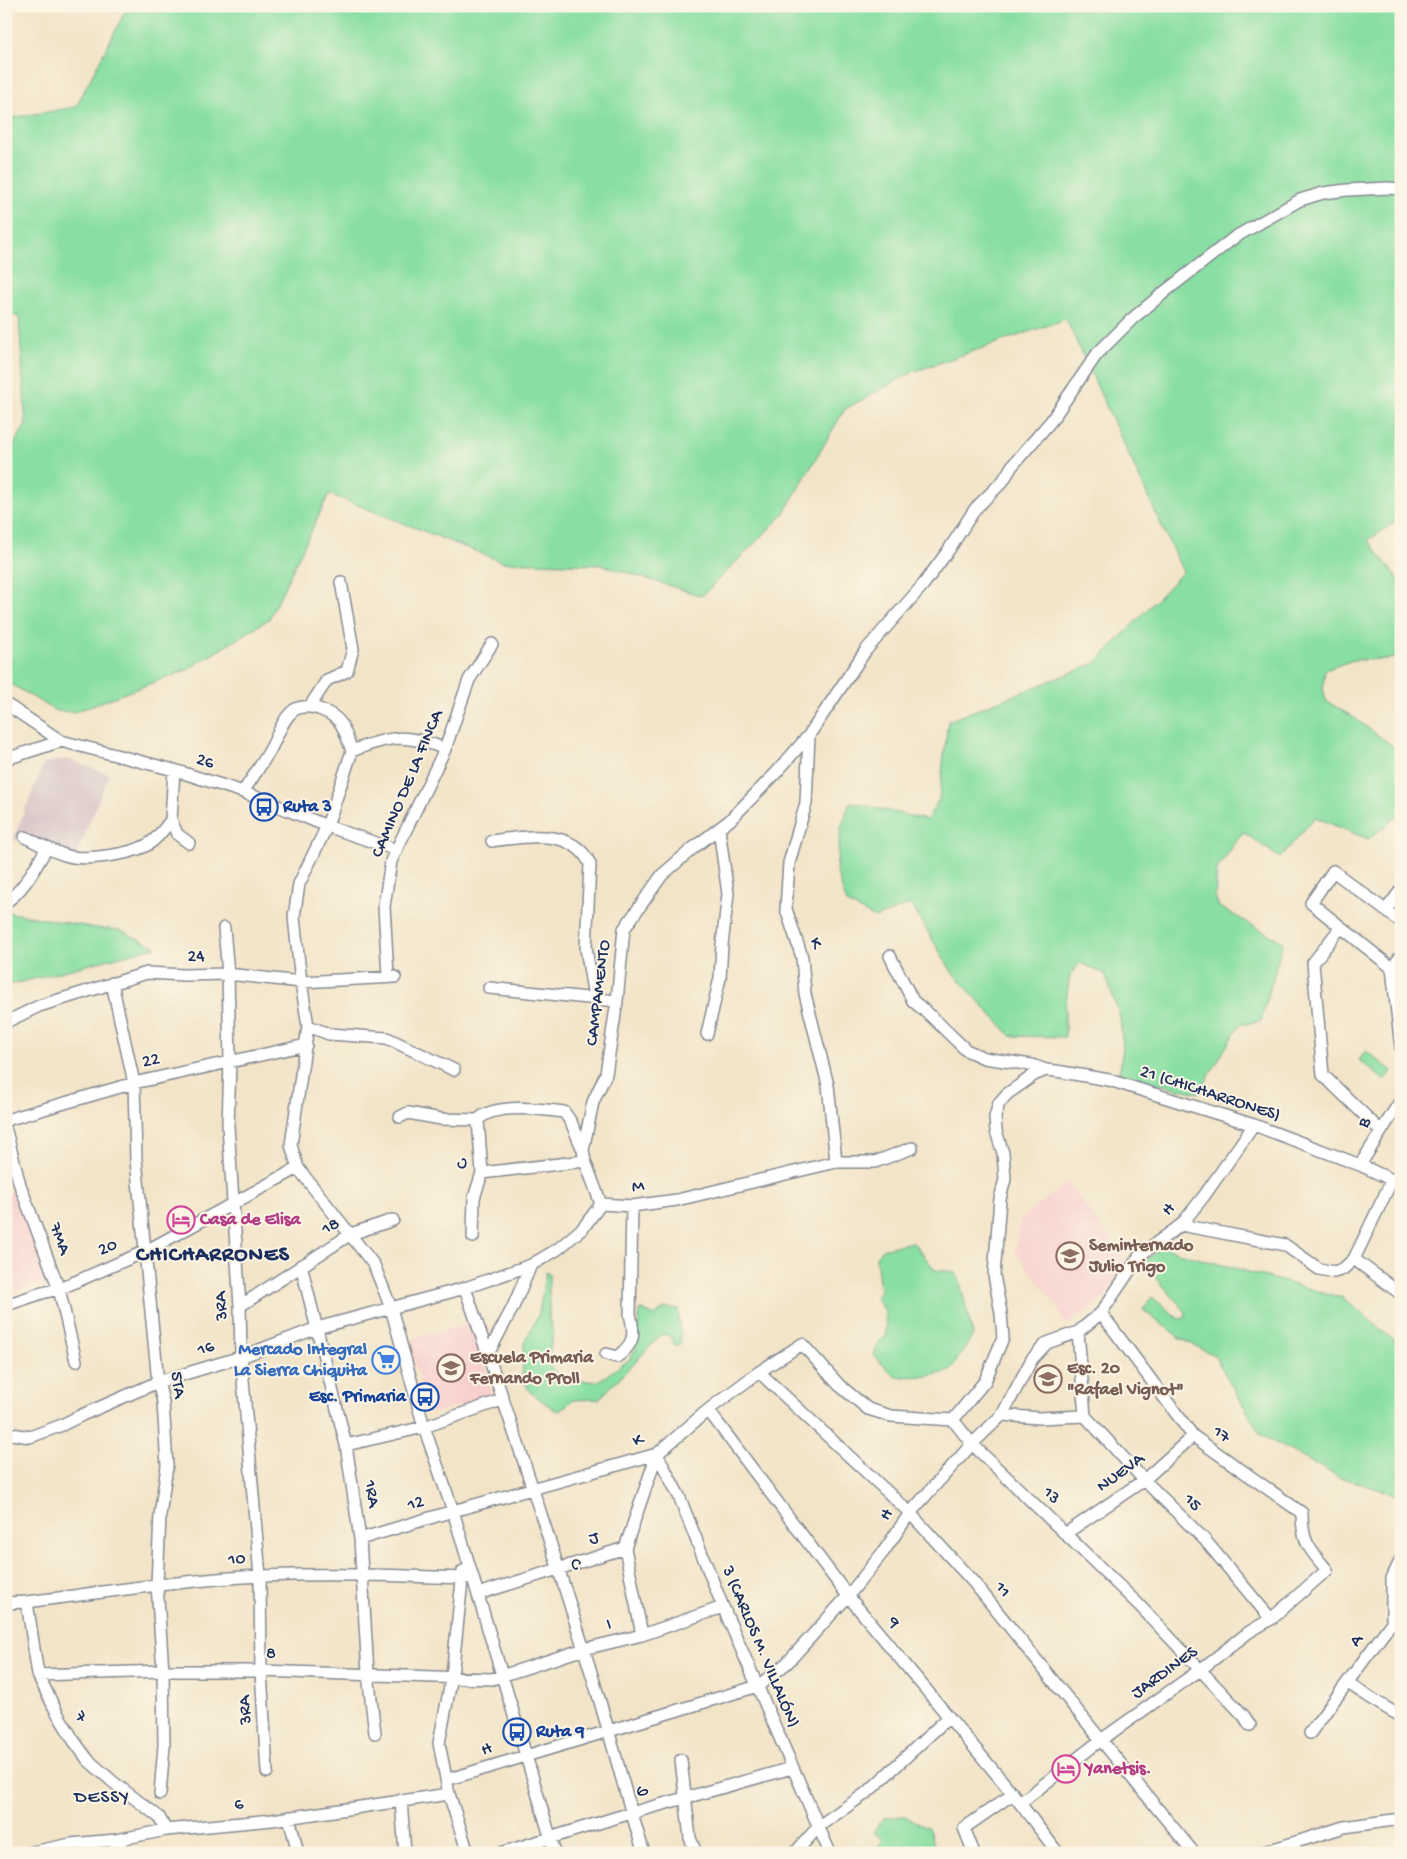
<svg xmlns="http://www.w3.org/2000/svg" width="1407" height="1859" font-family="'Gochi Hand',sans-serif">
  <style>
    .built { fill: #f7d0cd }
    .industrial { fill: #d2bec3 }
    .green { fill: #89dfa3; stroke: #528780 }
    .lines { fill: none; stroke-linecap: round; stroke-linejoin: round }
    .minor-casing { stroke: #868a92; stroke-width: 14 }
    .minor { stroke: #fff; stroke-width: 11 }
    .labels { text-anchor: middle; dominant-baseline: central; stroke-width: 4; stroke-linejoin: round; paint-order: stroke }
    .street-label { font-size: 18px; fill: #1b2f5e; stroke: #fcf5e5 }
    .transit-label { font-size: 18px; font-weight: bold; fill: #164399; stroke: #fcf5e5; text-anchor: start }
    .hotel-label { font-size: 18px; font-weight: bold; fill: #b23c85; stroke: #fcf5e5; text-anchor: start }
    .education-label { font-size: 18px; font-weight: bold; fill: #785e54; stroke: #fcf5e5; text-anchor: start }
    .shop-label { font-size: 18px; font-weight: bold; fill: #366cbe; stroke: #fcf5e5; text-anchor: end }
    .neighbourhood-label { font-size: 19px; letter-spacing: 1px; fill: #1b2f5e; stroke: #fcf5e5 }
    .district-label { font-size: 22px; font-weight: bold; letter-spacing: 1px; fill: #1b2f5e; stroke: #fcf5e5 }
  </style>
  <rect width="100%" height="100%" fill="#fcf5e5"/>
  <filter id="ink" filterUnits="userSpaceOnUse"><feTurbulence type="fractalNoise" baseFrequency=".02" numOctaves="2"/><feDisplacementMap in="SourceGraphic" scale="10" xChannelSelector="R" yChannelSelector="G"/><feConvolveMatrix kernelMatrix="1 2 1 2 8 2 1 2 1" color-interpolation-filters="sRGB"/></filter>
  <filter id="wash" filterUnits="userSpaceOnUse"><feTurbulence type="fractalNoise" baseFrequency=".0096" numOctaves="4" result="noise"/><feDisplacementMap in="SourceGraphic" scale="20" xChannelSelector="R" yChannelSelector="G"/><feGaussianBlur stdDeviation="1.12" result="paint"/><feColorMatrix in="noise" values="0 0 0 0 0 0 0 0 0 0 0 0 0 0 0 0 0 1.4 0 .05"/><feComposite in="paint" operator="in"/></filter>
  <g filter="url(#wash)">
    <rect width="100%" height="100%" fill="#f2e4c7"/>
    <path class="built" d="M1067,1182l59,79 -9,18 -13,19 -38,27 -11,-22 -40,-51 5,-32z
      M17,1191l31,90 -37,12h-5v-99z
      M474,1322l19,75 -63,17 -22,-74z"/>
    <path class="industrial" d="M66,759l43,15 -36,89 -60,-24 31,-76z"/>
    <path class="green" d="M128,6h1273v512l-33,22 33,43v73l-12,3 -36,1 -28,10 -2,18 3,13 24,14 51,37v61l-33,26 -53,-22 -35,41 -37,-26 -26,37 -2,28 4,10 64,35 -22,79 -22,4 -40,68 -80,-17 4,-29 -3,-30 -15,-43 -25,-11 -10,12 -5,33v29l-54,-1 -59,-64 -41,-68 -36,14 -28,-15 -11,-32 5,-43 9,-26 77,18 12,-21 9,-78 148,-58 87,-91 -117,-253 -153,53 -68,37 -63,107 -80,80 -99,-31 -100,-3 -174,-68 -60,125 -82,51 -113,42 -18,-1 -50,-30v-224l20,-32 -7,-108 -13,-5v-193l70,-12z
      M6,912l90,16 24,2 36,17 -150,39z
      M1366,1051l26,20 -8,9 -25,-20z
      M913,1242l22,28 19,2 5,7 14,56 -23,36 -21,5 -33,1 -22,-21 4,-14 8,-5 -1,-25 -9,-15 4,-6 -4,-34 6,-8z
      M1163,1246l16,7 164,45 58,48v150l-62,-19 -78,-42 -47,-80 -34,-17 -37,-28 9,-13 27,22 6,-1 1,-6 -43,-49z
      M546,1272l3,2v44l4,15 -5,26 2,8 7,7 11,5 29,3 32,-22 6,-10 5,-41 15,7 10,-8 13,1 3,32 -2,5 -5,-2 -3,-7 -5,-3 -6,2 -61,63 -27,1 -12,11 -5,-1 -25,-18 -8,-14 2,-34 15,-31z
      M903,1816l25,11 9,26h-59l-1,-5 7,-9 -11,-7 10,-14z"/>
  </g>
  <g filter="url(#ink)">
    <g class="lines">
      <g class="minor-casing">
        <path id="minor" d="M6,704l55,37 113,29 69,22 84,34 69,24
          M310,706l17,-26 20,-9 6,-22 -12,-67
          M809,735l-3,68 -17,60 -3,46 16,48 3,37 23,91 8,77
          M352,751c37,-15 55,-18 93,-2
          M6,759l55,-18
          M174,770l-3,50 6,14 12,9
          M243,792c9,-14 19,-28 27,-42 7,-12 12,-31 24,-40 8,-5 16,-4 25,-1 25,9 24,19 33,42l-25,75 -28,58 -5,33 7,65 7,44 -17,119 7,23 76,97 17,43 33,119 29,84 102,342
          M25,837c14,7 28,15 43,19 18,5 67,-2 82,-13 8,-5 15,-15 21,-23
          M492,841c32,-5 82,-13 98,23l-4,84 8,50
          M6,902c19,-13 29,-35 41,-54
          M1386,910l15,-20
          M1401,922l-68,-51 -22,32 81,65 9,-12
          M1341,927l-28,36 10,112 58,56
          M224,928l4,46 2,87 -2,65 12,180 1,51 19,219 1,95 6,101
          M890,956l23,45 18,15 35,34 18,8 48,7 14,5
          M1392,968l9,80
          M388,976l-4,-70 7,-45 54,-112 24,-69 23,-36
          M112,983l22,100 2,77 22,222 5,20 4,64 -7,49 -3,70 6,86 1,75 -4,48
          M489,988l128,13
          M6,1022l33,-16 108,-33 37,2 44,-1 73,8 94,-5
          M308,1026l21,8 58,4 67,32
          M707,1034l13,-56 2,-33 6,-51 -9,-65
          M400,1117l8,-4 33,6 37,1
          M6,1120l128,-37 172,-38
          M478,1120c15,-17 64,-11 86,-8l7,10 12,28
          M6,1131l14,54 39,104 17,72
          M1360,1165l41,-65
          M482,1173l103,-12
          M601,1204l-16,-43 -2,-11 10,-48 13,-28 11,-73 7,-72 38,-54 30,-26 38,-29 45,-46 34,-39 57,-85 57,-65 25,-34 27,-42 28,-28 9,-15 39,-45 46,-67 35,-35 35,-29 68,-53 65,-37 23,-7 24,-3 41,-2 13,1
          M601,1204l31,2 45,-6 159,-38h39l37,-14
          M1181,1225l104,20 34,24 15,3 9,-3 11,-10 38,-79
          M473,1237l1,-39 8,-25 -4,-53
          M1354,1259l47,35
          M301,1265l45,180 14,94 8,135 7,59
          M465,1288c46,132 89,264 130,397 17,56 31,112 49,168
          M6,1305l36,-12 17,-4 87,-38 152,-83
          M240,1306l111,-72 42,-14
          M488,1354l25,-47 18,-42
          M606,1354l11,3c18,-14 18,-22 13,-43l2,-108
          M759,1372l151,141 65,71 126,156 93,113
          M708,1410l140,186 165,198 45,59
          M1002,1415l37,3 46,-2 -7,-84
          M1085,1416l59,64 60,59 67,80
          M953,1420l32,-39 18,-43 -2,-25 -7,-38 6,-76 5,-20 -2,-26 -7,-22 -1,-14 4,-14 8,-9 27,-19 12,-5 10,1 53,9 145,45 106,40 41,19
          M6,1433l24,4 32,-12 20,-10 76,-33 83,-25 76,-29 148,-40 66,-23 27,-16 25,-21 18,-24
          M346,1445l78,-18 78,-27
          M657,1454l22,42 44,111 107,246
          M1065,1534l79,-54 49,-44
          M360,1539l93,-28 204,-57 51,-44 51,-38 43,-28 37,41 29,24 23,7 62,4 19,24 166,160 106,112 6,9
          M625,1548l17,87
          M463,1571l-11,105 -13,67 10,51 19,59
          M478,1594l147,-46 32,-94
          M27,1602l11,73 18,36 18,30 14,19 25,22 46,35 7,13
          M6,1603l21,-1c78,-10 156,-22 234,-26 67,-3 134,-1 201,2l10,-1
          M38,1675l125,-4h98l231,8 92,-30 58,-14 81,-28
          M1348,1683c18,11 34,24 53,33
          M1310,1733l82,-111v-44l9,-19
          M681,1760l9,78 6,15
          M446,1780l312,-94 29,-23 61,-67 36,-45 26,-38 62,-69 30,-29 30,-56 15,-16 31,-11 23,-19 39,-58 41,-30 23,-29 50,-71
          M401,1800l4,53
          M1020,1803l81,-63 99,-70 49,-38 22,-13 56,-49c-18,-21 -25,-28 -25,-57l-109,-77 -92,-123
          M289,1817l9,36
          M116,1840l9,13
          M28,1853l43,-9 45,-4 50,-10 106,-10 177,-26
          M501,1853l130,-40 161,-45
          M795,1853l24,-27 50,-35 80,-74
          M974,1853l-10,-25 49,-34
          M1261,1853l83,-26 57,-8"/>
      </g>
      <use href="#minor" class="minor"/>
    </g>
  </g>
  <defs>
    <g id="bus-ring" transform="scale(1.4375)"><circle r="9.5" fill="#fcf5e5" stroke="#1a4fb4" stroke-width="1.5"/><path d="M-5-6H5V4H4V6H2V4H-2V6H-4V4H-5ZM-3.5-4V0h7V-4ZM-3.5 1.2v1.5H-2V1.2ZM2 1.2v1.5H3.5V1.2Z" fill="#1a4fb4"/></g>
    <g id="hotel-ring" transform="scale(1.4375)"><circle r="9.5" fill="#fcf5e5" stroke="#d1479c" stroke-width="1.5"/><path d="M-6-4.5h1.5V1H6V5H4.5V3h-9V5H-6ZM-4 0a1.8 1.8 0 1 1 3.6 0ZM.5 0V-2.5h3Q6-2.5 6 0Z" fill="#d1479c"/></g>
    <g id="school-ring" transform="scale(1.4375)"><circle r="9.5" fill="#fcf5e5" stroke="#8d6e63" stroke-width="1.5"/><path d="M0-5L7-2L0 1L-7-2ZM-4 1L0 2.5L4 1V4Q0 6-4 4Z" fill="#8d6e63"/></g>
    <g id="supermarket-ring" transform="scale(1.4375)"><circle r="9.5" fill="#fcf5e5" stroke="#3f7fe0" stroke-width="1.5"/><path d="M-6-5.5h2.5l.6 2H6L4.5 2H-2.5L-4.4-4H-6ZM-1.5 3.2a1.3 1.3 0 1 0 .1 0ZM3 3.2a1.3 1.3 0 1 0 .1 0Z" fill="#3f7fe0"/></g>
  </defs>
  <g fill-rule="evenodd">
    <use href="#bus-ring" x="264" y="807"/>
    <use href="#hotel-ring" x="181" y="1220"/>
    <use href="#school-ring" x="1070" y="1256"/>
    <use href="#supermarket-ring" x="386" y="1360"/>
    <use href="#school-ring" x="451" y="1368"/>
    <use href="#school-ring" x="1048" y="1379"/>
    <use href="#bus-ring" x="425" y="1397"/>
    <use href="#bus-ring" x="517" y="1732"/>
    <use href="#hotel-ring" x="1066" y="1769"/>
  </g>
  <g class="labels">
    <g class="street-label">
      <text transform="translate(205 762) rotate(17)">26</text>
      <text transform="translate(408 784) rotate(-67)">CAMINO DE LA FINCA</text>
      <text transform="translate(815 943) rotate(74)">K</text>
      <text transform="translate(196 957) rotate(-1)">24</text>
      <text transform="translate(599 993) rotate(-83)">CAMPAMENTO</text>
      <text transform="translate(151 1061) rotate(-13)">22</text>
      <text transform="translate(1210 1094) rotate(18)">21 (CHICHARRONES)</text>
      <text transform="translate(1365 1123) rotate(-58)">B</text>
      <text transform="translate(463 1164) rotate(-89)">C</text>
      <text transform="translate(638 1187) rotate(-6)">M</text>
      <text transform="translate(1169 1210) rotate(-45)">H</text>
      <text transform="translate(331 1227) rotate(-30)">18</text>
      <text transform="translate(59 1239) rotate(70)">7MA</text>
      <text transform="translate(108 1248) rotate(-24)">20</text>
      <text transform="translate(222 1306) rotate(-93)">3RA</text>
      <text transform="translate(206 1349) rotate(-17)">16</text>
      <text transform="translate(177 1385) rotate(82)">5TA</text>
      <text transform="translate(1221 1435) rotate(35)">17</text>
      <text transform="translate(638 1441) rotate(-16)">K</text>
      <text transform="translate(1121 1473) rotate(-36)">NUEVA</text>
      <text transform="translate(371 1494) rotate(81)">1RA</text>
      <text transform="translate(1051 1496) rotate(44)">13</text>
      <text transform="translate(1192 1503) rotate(45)">15</text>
      <text transform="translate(416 1504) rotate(-17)">12</text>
      <text transform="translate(887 1515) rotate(-56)">H</text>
      <text transform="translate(594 1539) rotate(-17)">J</text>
      <text transform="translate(237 1560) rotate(-5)">10</text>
      <text transform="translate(575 1564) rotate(72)">C</text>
      <text transform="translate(1002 1590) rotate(51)">11</text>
      <text transform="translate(893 1623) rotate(50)">9</text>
      <text transform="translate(609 1625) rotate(-14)">I</text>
      <text transform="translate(1357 1641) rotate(-53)">A</text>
      <text transform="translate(760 1647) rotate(67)">3 (CARLOS M. VILLALÓN)</text>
      <text transform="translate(271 1654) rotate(1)">8</text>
      <text transform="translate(1165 1673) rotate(-36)">JARDINES</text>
      <text transform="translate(246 1710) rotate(-93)">3RA</text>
      <text transform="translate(80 1717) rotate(59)">7</text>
      <text transform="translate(487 1750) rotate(-17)">H</text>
      <text transform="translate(642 1792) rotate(-15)">G</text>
      <text transform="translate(239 1805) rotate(-6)">6</text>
    </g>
    <g class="transit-label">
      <text x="283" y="807">Ruta 3</text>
      <text x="406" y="1397" text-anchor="end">Esc. Primaria</text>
      <text x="536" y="1732">Ruta 9</text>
    </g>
    <g class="hotel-label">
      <text x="200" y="1220">Casa de Elisa</text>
      <text x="1085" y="1769">Yanetsis.</text>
    </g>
    <g class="education-label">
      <text x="1089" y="1246">Seminternado<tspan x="1089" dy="21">Julio Trigo</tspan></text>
      <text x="470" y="1358">Escuela Primaria<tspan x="470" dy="21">Fernando Proll</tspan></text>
      <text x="1067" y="1369">Esc. 20<tspan x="1067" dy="21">"Rafael Vignot"</tspan></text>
    </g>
    <g class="shop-label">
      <text x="367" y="1350">Mercado Integral<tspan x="367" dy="21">La Sierra Chiquita</tspan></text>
    </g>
    <g class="neighbourhood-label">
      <text x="102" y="1798">DESSY</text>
    </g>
    <g class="district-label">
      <text x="213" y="1256">CHICHARRONES</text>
    </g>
  </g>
  <rect width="1407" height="1859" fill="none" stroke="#fcf5e5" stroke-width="25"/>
</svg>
